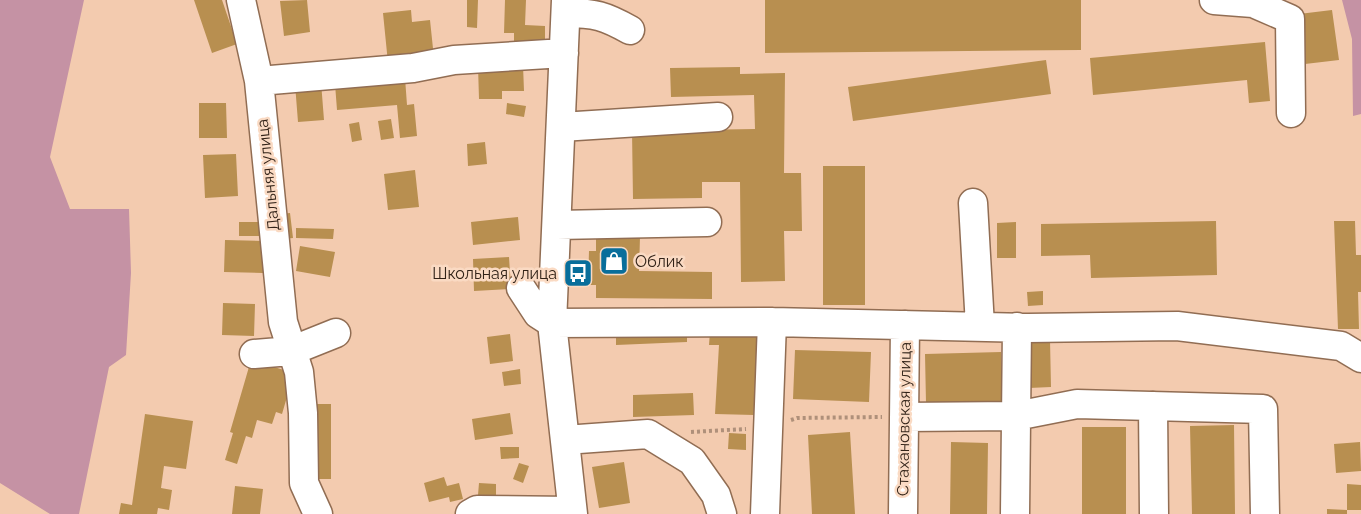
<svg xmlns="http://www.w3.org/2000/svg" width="1361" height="514" font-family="Raleway,sans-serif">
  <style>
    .green { fill: #c592a4 }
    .building { fill: #b88f50 }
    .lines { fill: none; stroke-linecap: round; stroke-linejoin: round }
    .minor-casing { stroke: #916d53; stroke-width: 31 }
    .path { stroke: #af907a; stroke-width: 4; stroke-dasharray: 3 3; stroke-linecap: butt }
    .minor { stroke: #fff; stroke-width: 28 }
    .labels { text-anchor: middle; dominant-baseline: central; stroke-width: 5; stroke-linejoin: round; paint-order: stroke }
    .street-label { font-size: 16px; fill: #322318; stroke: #fadac3 }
    .poi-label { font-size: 16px; fill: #322318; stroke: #fadac3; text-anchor: start }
  </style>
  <rect width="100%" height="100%" fill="#f3cbaf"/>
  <path class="green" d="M0,0h84l-34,157 20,52h59l2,64 -5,82 -17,12 -30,147h-29l-50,-31z
    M1342,0h19v114l-8,2 -1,-77z"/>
  <path class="building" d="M194,0h28l15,44 -25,9z
    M307,0l3,32 -26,4 -4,-35z
    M467,0h11l-1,28 -10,-1z
    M505,0h21l-1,25 20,1v21h-31v-14h-10z
    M765,0h316v50l-316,3z
    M411,10l1,12 18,-2 4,38 -46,5 -5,-50z
    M1332,10l7,50 -34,4 -6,-50z
    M1265,42l5,59 -21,2 -2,-23 -154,15 -3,-37z
    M1046,60l5,34 -198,27 -5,-34z
    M523,65l1,26h-22v8h-23l-1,-33z
    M740,67v7l45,-1 -1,100h17l1,58h-18l1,50 -44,1 -1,-100h-38v16l-69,1 -1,-68 123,-2 -1,-34 -83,2 -1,-29z
    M405,78l2,27 7,-1 3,32 -17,2 -3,-33 -60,5 -2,-26z
    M321,82l3,38 -26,2 -3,-38z
    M199,103h27l1,35h-28z
    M507,103l19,3 -2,11 -18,-3z
    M391,119l3,19 -13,2 -3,-19z
    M359,122l3,18 -10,2 -3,-18z
    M485,142l2,22 -19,2 -1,-22z
    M236,154l2,42 -33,2 -2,-43z
    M823,166h42v139h-42z
    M415,170l4,37 -31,3 -4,-36z
    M290,213l3,25 -10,1 -3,-25z
    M518,217l2,23 -47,5 -2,-23z
    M1216,221l1,54 -126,3 -1,-23 -49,1v-32z
    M1334,221h21l1,34h5v37h-3l1,37h-21z
    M239,222h22v14h-22z
    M1016,222v36h-19v-35z
    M296,228l38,1 -1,10 -37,-1z
    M596,237h44l-1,34 73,1v27l-116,-1v-13h-8l1,-34h7z
    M225,240l39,1 -1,32 -39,-1z
    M300,246l35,6 -5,25 -34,-6z
    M509,257l2,32 -37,2 -1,-32z
    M1043,291v14l-15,1 -1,-14z
    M223,303l32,1 -1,32 -32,-1z
    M687,330v12l-71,3v-12z
    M710,331l48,2 -4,82 -39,-1 4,-69h-10z
    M510,334l3,27 -23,3 -3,-27z
    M1050,340l1,47 -22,1 -1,-47z
    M795,350l76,2 -2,50 -76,-3z
    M1001,352l1,49 -76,2 -1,-49z
    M251,360l43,13 -12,41 -6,-2 -4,12 -15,-4 -5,18 -6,-2 -9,28 -12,-4 8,-27 -3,-1z
    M520,369l1,15 -17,2 -2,-14z
    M693,393l1,22 -61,2v-22z
    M310,404h21v75h-21z
    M510,413l3,21 -38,6 -3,-21z
    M145,414l48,7 -7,48 -22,-3 -3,22 11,2 -3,20 -11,-2 -1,6h-38l2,-11 11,2z
    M1234,425l1,89h-43l-2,-88z
    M1082,427h44v87h-44z
    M850,432l5,82h-43l-4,-79z
    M729,433l17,1v16l-18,-1z
    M951,442l37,1 -1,71h-37z
    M1360,442l1,29 -25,2 -2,-29z
    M500,447h19v11l-18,1z
    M624,462l6,41 -31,5 -7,-41z
    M519,463l10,3 -6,17 -10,-4z
    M444,477l3,9 12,-3 4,16 -13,3 -1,-5 -20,5 -5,-19z
    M479,483l17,1v12l-18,-1z
    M1347,484l14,1v25h-14z
    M235,486l28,3 -3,25h-28z
    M1327,509l20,1v4h-20z"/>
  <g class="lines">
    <g class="minor-casing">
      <path id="minor" d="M241,0l18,81 24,241 16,50 4,41 1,70 14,31
        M566,0l-14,323 21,191
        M1214,0l39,3 37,16 1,94
        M566,13c29,0 39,3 64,17
        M259,81l154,-13 41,-8 110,-7
        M561,127l157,-10
        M973,203l7,123
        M557,225l150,-3
        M521,288l17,26 14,9 220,-1 256,6 149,-2 164,20 20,12
        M254,354l37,-3 45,-18
        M1153,406l1,108
        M904,417l112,-1 61,-12 186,5 2,105
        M565,440l83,-6 44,27 24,34 6,19
        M470,514l7,-4 95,1
        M765,514l7,-192
        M903,514l2,-189
        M1015,514l2,-187"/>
    </g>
    <path class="path" d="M791,420l6,-2 85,-1
      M691,432l55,-3"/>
    <use href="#minor" class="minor"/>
  </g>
  <defs>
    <g id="shop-square" transform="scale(1.5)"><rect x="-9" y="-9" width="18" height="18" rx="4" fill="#086e9b" stroke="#fadac3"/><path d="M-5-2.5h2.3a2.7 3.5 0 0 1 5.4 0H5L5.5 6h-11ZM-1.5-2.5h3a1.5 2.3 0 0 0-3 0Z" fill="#fff"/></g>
    <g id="bus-square" transform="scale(1.5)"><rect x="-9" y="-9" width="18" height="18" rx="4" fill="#086e9b" stroke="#fadac3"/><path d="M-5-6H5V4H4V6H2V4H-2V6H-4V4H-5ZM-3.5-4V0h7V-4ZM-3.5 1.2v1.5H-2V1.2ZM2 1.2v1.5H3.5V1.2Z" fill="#fff"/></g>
  </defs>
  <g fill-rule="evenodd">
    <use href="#shop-square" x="614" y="261"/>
    <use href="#bus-square" x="578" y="273"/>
  </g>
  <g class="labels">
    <g class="street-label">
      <text transform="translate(268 175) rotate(-96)">Дальняя улица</text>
      <text transform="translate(904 419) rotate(-89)">Стахановская улица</text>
    </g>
    <g class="poi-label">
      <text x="635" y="261">Облик</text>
      <text x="557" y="273" text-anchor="end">Школьная улица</text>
    </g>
  </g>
</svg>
